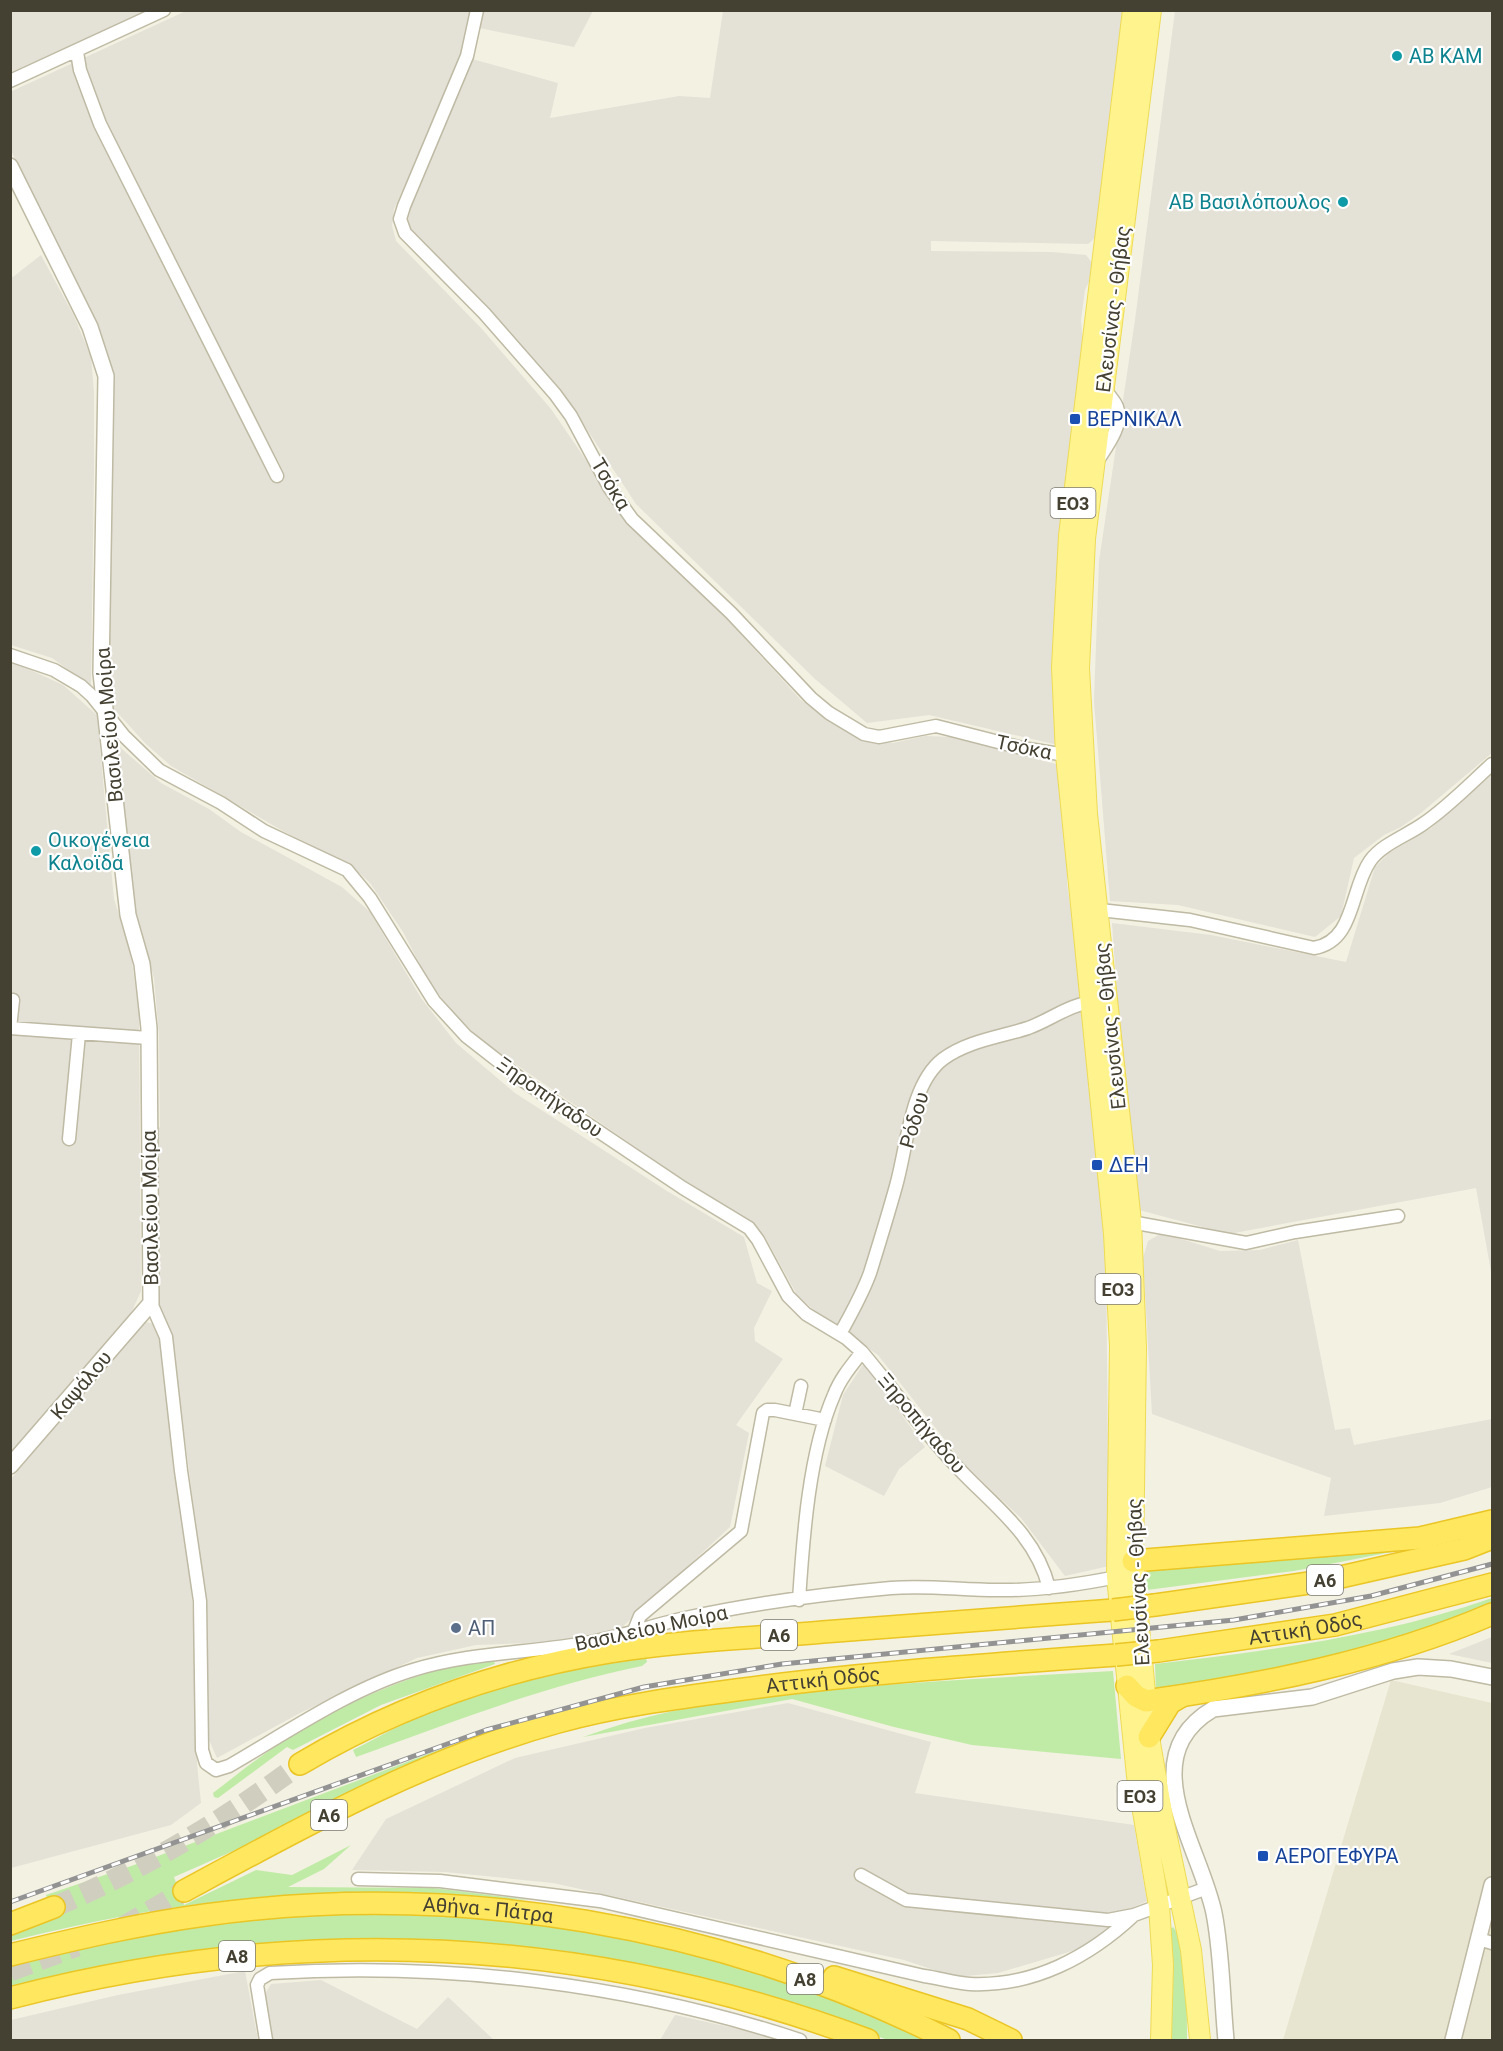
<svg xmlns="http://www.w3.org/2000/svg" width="1503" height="2051" font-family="Roboto,sans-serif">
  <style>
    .residential { fill: #e7e4cf }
    .industrial { fill: #e4e1d7 }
    .green { fill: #c0eba6 }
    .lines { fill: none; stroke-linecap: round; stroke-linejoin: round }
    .motorway-tunnel { stroke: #d0cebf; stroke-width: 21; stroke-dasharray: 21 10; stroke-linecap: butt }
    .minor-casing { stroke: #bebaa4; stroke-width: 15 }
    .tertiary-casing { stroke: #bebaa4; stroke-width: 18 }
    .primary-casing { stroke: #eddb55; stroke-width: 22 }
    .motorway-casing { stroke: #eac524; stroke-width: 24 }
    .minor { stroke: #fff; stroke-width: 12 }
    .tertiary { stroke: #fff; stroke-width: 15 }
    .primary { stroke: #fff38e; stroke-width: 20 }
    .motorway { stroke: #ffe760; stroke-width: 21 }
    .rail-casing { stroke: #939393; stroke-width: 5 }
    .rail { stroke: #fff; stroke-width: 3; stroke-dasharray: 9; stroke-linecap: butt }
    .motorway-bridge-casing { stroke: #eac524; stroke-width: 24; stroke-linecap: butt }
    .motorway-bridge { stroke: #ffe760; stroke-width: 21 }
    .culture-dot { fill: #0f9aa8; stroke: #fff; stroke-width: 2 }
    .transit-dot { fill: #1a4fb4; stroke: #fff; stroke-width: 2 }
    .service-dot { fill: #5c6f8a; stroke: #fff; stroke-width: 2 }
    .labels { text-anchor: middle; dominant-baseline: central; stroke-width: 4.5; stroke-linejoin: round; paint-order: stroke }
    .shield { fill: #fff; stroke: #7c7970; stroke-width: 1.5 }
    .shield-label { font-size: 18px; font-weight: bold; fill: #444032 }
    .culture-label { font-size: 20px; fill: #0d838f; stroke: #fff; text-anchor: start }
    .street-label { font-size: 20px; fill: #444032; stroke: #fff }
    .transit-label { font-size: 20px; fill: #164399; stroke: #fff; text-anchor: start }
    .service-label { font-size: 20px; fill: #4e5e75; stroke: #fff; text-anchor: start }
  </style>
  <rect width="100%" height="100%" fill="#f3f1e2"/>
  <path class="residential" d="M1391,1680l101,23v337h-209z"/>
  <path class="industrial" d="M11,10h137v1l-137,61z
    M186,11h286l-9,45 -69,153 -2,17 4,15 85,87 70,81 50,73 199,217 31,24 31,15 31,5 32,-7 27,1 115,30v116l14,103 19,64 6,205 3,311 -44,10 -44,-58 -57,-54 -86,-109 -62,-43 -19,-17 -33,-60 -16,-14 -79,-51 -184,-127 -25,-23 -30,-36 -27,-52 -33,-49 -18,-17 -69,-35 -112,-65 -25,-22 -32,-35 -7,-70 6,-247 -102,-242 -1,-58z
    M482,11h111l-19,36 -95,-19z
    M723,11h406l-34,227 -7,6 -157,-3v10l121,1 34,3 7,9 -1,11 -7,15 -4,30 2,24 -28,245 7,157 -133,-31 -62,8 -52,-44 -179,-175 -77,-117 -152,-158 -2,-12 67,-158 86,24 -8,35 129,-22 31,2z
    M1175,11h317v742l-71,60 -20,14 -17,8 -30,23 -13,58 -26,21 -137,-32 -68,-4 -16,-200 5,-140 36,-241z
    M41,255l33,61 17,41 3,35v81l-3,213 -39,-28 -41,-13v-369l2,1z
    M11,661l52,24 34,30 17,184 17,55 8,61 2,276 -12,27 -118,134z
    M114,742l47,41 48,26 32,23 101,55 28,25 51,86 35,45 59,50 152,98 77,46 13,46 15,8 -18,37 1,13 28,18 -47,66 13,8 -19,94 -111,103 -61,12 -82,3 -59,13 -117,55 -83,45 -8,-18 -1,-58 -9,-134 -28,-216 -13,-27 -6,-183 8,6 -1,-93 -5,-57 -18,-61 -9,-49z
    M1492,774v503l-16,-89 -247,46 -90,-24 -16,-130 -11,-157 99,12 135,27 29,-95 14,-14 41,-24z
    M1162,1233l58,18 40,-1 38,-10 37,190 15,-2 4,17 138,-26v68l-52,16 -116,13 7,-38 -179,-64 -9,-156 5,-17z
    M143,1321l10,3 9,13 26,200 7,113 2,114 4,39 -30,22 -160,43v-389z
    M864,1363l61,84 -26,22 -15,27 -59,-30 18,-71z
    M1492,1637v26l-43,-9z
    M788,1703l143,39 -16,51 219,32 13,76 -29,13 -8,15 -21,17 -91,27 -43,4 -51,-17 -351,-77 -108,-11 -93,-2 34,-51 129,-61 130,-30z
    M245,1971l13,69h-247v-20l107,-25z
    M321,1980l96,49 31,-32 46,43h-221l-8,-46 6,-10z
    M675,2015l77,17 21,8h-113z"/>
  <path class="green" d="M1407,1549l-113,22 -147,19 -1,-24z
    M1492,1598v7l-131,47 -205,40 -1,-28c113,-13 229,-28 337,-66z
    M646,1658l1,4 -5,4c-102,21 -189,56 -286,91l-3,-7c26,-13 52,-28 78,-39 68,-28 142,-43 215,-53z
    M487,1659l7,2 1,3 -114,41 -88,45 -6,-3 -69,51 -4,-1 -1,-4c26,-20 51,-40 78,-57 59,-36 128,-66 196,-77z
    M1113,1671l8,88 -149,-14 -78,-18 -102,-28 -209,38c88,-33 182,-43 276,-50 84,-7 169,-11 254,-16z
    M449,1746l1,4 -126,61 -150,66 10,28 72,-35 36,5 59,-30 -27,24 -36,18 146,1 95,12c-62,-3 -124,-8 -186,-7 -110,1 -226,21 -332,48v-6l44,-16 -9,-24 91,-31z
    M335,1912l134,2 150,20 163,44 151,62h-45l-76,-27 -395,-71 -406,49v-28l155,-35z
    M1173,1927c15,15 14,90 14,113h-18l3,-27 -2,-84z"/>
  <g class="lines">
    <path class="motorway-tunnel" d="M54,1907c91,-39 166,-84 246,-143
      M123,1927l61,-36
      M10,1971l67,-25"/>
    <g class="minor-casing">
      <path id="minor" d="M477,10l-10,46 -63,150 -4,13 5,14 79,80 71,81 16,22 38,71 23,32 99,94 80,85 18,15 35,21 15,3 57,-11 86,22 44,7
        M77,52l3,18 20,54 177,352
        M10,81l154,-71
        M1098,460c9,-14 26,-36 19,-53 -3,-8 -10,-12 -12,-20
        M10,655l44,15 27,16 11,10 32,40 35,34 62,33 43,28 83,39 23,28 64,103 32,35 59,46 158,106 66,40 9,12 30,56 18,18 40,24 16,14c33,39 62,81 97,117 35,37 77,66 90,119
        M1091,909l99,11 124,28c41,-7 36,-58 56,-87 12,-17 36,-25 53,-37 25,-17 47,-40 69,-60
        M10,1028l138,10
        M10,1028l3,-28
        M69,1139l10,-105
        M1131,1222l115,21 49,-11 103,-16
        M151,1303l15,34 15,134 19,130 2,149 4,13 10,7 13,-4c57,-33 121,-77 184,-96 58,-18 119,-17 178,-28 33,-6 65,-18 99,-25 65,-14 134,-23 201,-29 36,-3 70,2 106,2 40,1 80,-5 120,-13
        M840,1334c11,-20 22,-39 30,-61 9,-29 18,-58 26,-87 11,-38 14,-102 47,-127 24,-18 57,-22 85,-31 23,-8 42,-25 68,-26
        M795,1414l6,-28
        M799,1600c4,-62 10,-148 35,-205 6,-16 17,-29 28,-43
        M633,1633l7,-17 101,-85 22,-118 4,-3h8l50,10
        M861,1875l45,25 202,20 26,-5 73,-27
        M358,1879l82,2 160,20 324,75c15,2 31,7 46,8 63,3 119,-27 164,-69
        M1479,1939l13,4
        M266,2040l-9,-55 3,-6 10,-6c179,-11 360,11 530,67"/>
    </g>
    <g class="tertiary-casing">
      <path id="tertiary" d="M10,166l80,161 16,49 -5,297 27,242 14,49 7,64 2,275 -141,163
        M1226,2040c-4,-41 -4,-86 -12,-127 -14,-67 -82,-156 -1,-204l99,-12 81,-26 25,-4 33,2 41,8
        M1453,2040l39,-155"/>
    </g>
    <g class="primary-casing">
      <path id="primary" d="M1133,10l-64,526 -7,131 4,88 48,479 6,112 -3,231 20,199 22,130 4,59 -2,75
        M1151,10l-66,529 -6,129 8,146 44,408 5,125 -3,214 16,176 14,82 28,131 9,90"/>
    </g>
    <g class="motorway-casing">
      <g id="motorway">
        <path d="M1133,1561l287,-23 72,-17"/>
        <path d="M1155,1605l168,-24 141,-32 28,-11"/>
        <path id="s1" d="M1159,1651l176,-26 157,-41"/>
        <path d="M1127,1686l9,10 10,5c119,-17 236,-40 346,-87"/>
        <path d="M1149,1737l21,-34 12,-7"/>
        <path d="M300,1764c96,-57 200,-94 310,-112 70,-11 142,-14 213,-20 96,-7 193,-15 290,-22"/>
        <path id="s2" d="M184,1891c120,-65 242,-133 374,-169 59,-16 118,-24 178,-32 126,-17 254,-26 380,-35"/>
        <path d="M10,1924l44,-17"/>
        <path id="s3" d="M10,1955c65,-16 129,-31 195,-40 252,-35 517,10 744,125"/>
        <path d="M834,1977l134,42 43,21"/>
        <path d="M10,1998c291,-76 576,-63 858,42"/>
      </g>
    </g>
    <use href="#minor" class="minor"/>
    <use href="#tertiary" class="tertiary"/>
    <use href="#primary" class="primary"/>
    <use href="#motorway" class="motorway"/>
    <g class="rail-casing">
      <path id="rail" d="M10,1902l476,-172 158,-43 138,-23 452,-44 137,-24 121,-32"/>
    </g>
    <use href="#rail" class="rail"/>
    <g class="motorway-bridge-casing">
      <path id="motorway-bridge" d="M1113,1610l42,-5
        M1116,1655l43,-4"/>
    </g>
    <use href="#motorway-bridge" class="motorway-bridge"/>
  </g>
  <g class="culture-dot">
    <circle cx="1397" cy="56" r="6"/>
    <circle cx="1343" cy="202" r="6"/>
    <circle cx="36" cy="851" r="6"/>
  </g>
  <g class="transit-dot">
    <rect x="1069" y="413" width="12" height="12" rx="3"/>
    <rect x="1091" y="1159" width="12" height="12" rx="3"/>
    <rect x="1257" y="1850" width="12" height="12" rx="3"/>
  </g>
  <circle class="service-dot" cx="456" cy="1628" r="6"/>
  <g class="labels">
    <g class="shield">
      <rect x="1050.5" y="488" width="45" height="30" rx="4.5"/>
      <rect x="1095.5" y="1274" width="45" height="30" rx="4.5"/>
      <rect x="1307" y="1565" width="36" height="30" rx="4.5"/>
      <rect x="761" y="1620" width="36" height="30" rx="4.5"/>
      <rect x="1117.5" y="1781" width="45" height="30" rx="4.5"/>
      <rect x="311" y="1800" width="36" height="30" rx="4.5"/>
      <rect x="219" y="1941" width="36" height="30" rx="4.5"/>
      <rect x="787" y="1964" width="36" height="30" rx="4.5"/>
    </g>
    <g class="shield-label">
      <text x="1073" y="503">ΕΟ3</text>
      <text x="1118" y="1289">ΕΟ3</text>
      <text x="1325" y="1580">Α6</text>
      <text x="779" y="1635">Α6</text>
      <text x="1140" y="1796">ΕΟ3</text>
      <text x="329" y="1815">Α6</text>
      <text x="237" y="1956">Α8</text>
      <text x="805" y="1979">Α8</text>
    </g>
    <g class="culture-label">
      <text x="1409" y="56">ΑΒ ΚΑΜ</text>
      <text x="1331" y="202" text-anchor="end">ΑΒ Βασιλόπουλος</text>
      <text x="48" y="840">Οικογένεια<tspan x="48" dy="23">Καλοϊδά</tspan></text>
    </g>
    <g class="street-label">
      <text transform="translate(1113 309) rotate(-83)">Ελευσίνας - Θήβας</text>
      <text transform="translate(611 484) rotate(59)">Τσόκα</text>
      <text transform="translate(109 725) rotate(-95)">Βασιλείου Μοίρα</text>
      <text transform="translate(1024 747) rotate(12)">Τσόκα</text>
      <text transform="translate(1110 1026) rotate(-96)">Ελευσίνας - Θήβας</text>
      <text transform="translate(550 1097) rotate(35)">Ξηροπήγαδου</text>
      <text transform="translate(914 1120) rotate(-74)">Ρόδου</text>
      <text transform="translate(150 1208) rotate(-91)">Βασιλείου Μοίρα</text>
      <text transform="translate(81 1385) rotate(-50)">Καψάλου</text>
      <text transform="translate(922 1423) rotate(50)">Ξηροπήγαδου</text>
      <text transform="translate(1138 1582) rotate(-93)">Ελευσίνας - Θήβας</text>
      <text stroke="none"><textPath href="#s1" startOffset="148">Αττική Οδός</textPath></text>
      <text transform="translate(651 1628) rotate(-12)">Βασιλείου Μοίρα</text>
      <text stroke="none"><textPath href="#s2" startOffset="680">Αττική Οδός</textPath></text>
      <text stroke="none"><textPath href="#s3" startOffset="483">Αθήνα - Πάτρα</textPath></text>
    </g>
    <g class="transit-label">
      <text x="1087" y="419">ΒΕΡΝΙΚΑΛ</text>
      <text x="1109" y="1165">ΔΕΗ</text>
      <text x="1275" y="1856">ΑΕΡΟΓΕΦΥΡΑ</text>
    </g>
    <g class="service-label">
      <text x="468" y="1628">ΑΠ</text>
    </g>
  </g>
  <rect width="1503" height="2051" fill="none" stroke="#444032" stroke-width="24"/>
</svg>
